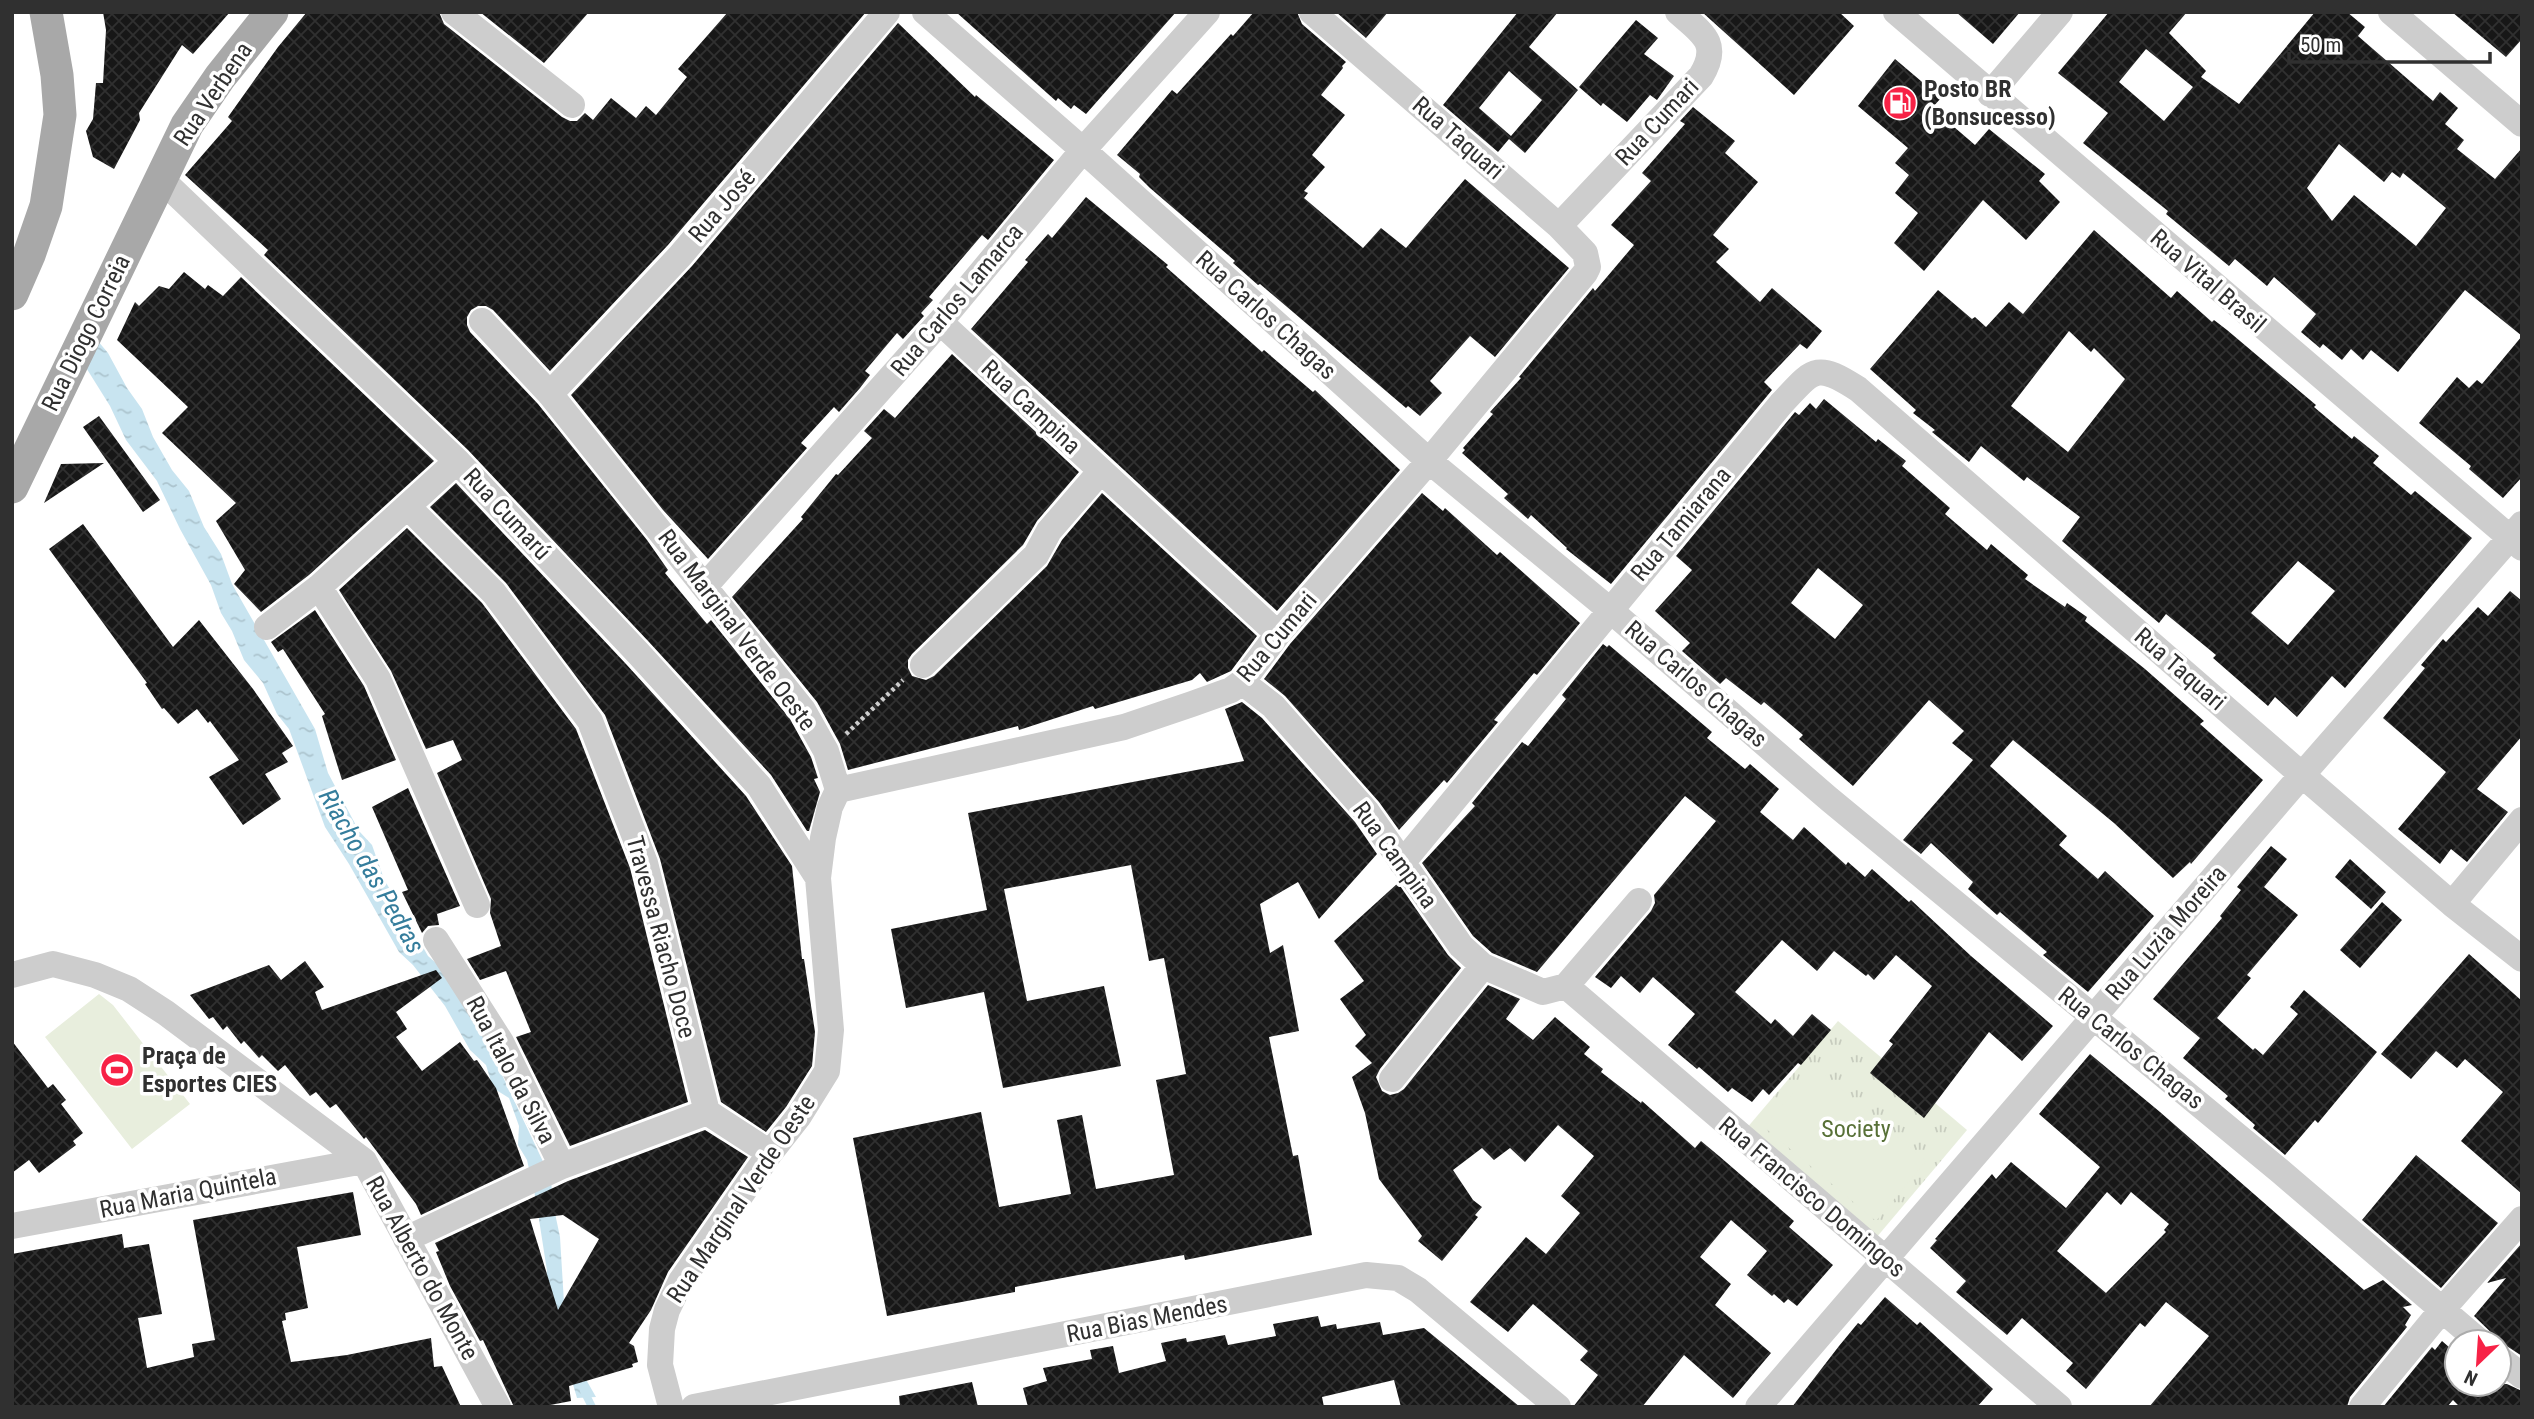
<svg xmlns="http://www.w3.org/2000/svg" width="2534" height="1419" font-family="'Roboto Condensed',sans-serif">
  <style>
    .grass { fill: url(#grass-tufts) }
    .pitch { fill: #e8eedd }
    .water { fill: url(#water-ripples) }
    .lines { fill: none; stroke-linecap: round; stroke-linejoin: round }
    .stream { stroke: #c8e4f0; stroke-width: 8 }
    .building { fill: url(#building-cross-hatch); fill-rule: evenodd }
    .path { stroke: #cdcdcd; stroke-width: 4.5; stroke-dasharray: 3.5 3.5; stroke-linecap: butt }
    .minor { stroke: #cdcdcd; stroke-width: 26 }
    .major { stroke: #a8a8a8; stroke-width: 33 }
    .labels { text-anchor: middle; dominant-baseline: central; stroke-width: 7; stroke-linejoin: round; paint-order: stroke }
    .poi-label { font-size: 24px; font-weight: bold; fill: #303030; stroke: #fff; text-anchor: start }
    .street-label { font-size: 24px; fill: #303030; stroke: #fff }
    .park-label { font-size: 24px; fill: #587138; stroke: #fff }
    .water-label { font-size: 26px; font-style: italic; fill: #357d9c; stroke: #fff }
  </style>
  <defs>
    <pattern id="grass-tufts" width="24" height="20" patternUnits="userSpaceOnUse" patternTransform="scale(1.75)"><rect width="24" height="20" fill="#e8eedd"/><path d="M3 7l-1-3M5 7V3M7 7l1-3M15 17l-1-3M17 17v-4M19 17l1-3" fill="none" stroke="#c7ccbe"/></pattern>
    <pattern id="water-ripples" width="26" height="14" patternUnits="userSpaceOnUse" patternTransform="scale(1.75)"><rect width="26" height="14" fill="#c8e4f0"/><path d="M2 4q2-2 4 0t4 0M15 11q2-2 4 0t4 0" fill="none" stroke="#acc4ce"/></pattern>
    <pattern id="building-cross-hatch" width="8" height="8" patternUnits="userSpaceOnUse" patternTransform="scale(1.75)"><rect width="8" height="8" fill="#171717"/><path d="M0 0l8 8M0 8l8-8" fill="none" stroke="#303030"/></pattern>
  </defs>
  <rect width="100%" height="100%" fill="#fff"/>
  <path class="grass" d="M1838,1021l129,109 -91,108 -130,-109z"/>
  <path class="pitch" d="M99,994l14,11 77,99 -58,45 -87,-112z
    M1815,1067l111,94 -50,60 -112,-94z"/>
  <path class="water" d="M92,334l16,19 19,35 15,21 11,28 19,33 17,21 15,36 17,27 11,30 83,145 13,44 31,58 13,14 12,34 44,77 24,21 24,43 71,150 4,2 1,27 8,38 4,66 16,66 16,28 -19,1 -34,-116 4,-11 -11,-71 -9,-40 -9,-15 1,-19 -10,-28 -16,-10 -7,-23 -16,-15 -25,-44 -32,-41 -14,-13 -50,-88 -24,-37 -36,-98 -12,-15 -14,-31 -19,-23 -12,-29 -11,-18 -10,-28 -31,-56 -23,-48 -31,-41 -16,-34 -30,-48z"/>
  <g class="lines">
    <path class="stream" d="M584,1391l8,16"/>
  </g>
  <path class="building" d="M103,12h127l-37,42 -11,-9 -43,68 1,7 -26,49 -21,-12 -7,-26 7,-12 3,-36h7l3,-53z
    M307,12h132l5,12 118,93 8,4h7l8,-8 8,7 18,-22 25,20 10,-12 10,9 31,-38 -9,-8 50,-57h138l-198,233 -118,126 -57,-61 -7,-4h-8l-7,4 -4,7v8l3,7 68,72 109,136 21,30 -3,3 42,51 4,-4 79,99 21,38 7,21 -4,1 6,13 -11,39h-2l-36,-56 -122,-133 -181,-192 -204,-195 4,-5 -83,-75 47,-54 -4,-4 50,-70z
    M480,12h109l-45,51z
    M956,12h220l-90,102 -12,-9 -3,4 -13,-11 -2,3z
    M1254,12h43l5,12 44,38 -4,4 1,2 -22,27 24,20 -33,40 13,12 -21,24 4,2 -4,5 59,50 18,-20 25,20 59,-69 104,89 -74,89 -25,-21 -40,45 12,12 -22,23 -12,-10 -2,2 -146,-124 -2,1 -25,-22 2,-2 -85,-73 -11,-11 1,-3 -23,-19 55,-65 5,4 54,-60 2,2z
    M1336,12h52l-22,26z
    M1518,12h40l-29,35 49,43 -53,63 -16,-14 -11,13 -55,-47zM1509,71l33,29 -31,36 -32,-28z
    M1702,12h137l15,14 -60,69z
    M1956,12h64l-27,32z
    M2109,12h78l-18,21 37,38 -5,6 38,27 76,-92h32l18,15 -7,9 75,65 7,-9 18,16 -13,16 19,16 -7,9 38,30 27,-31v329l-19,21 -34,-29 2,-3 -52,-43 38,-46 12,11 8,-8 5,4 40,-48 -57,-46 -67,82 -27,-22 -8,10 -12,-11 -9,11 -19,-16 -3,4 -19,-16 15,-18 -42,-37 -7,9 -32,-27 -6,7 -63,-52 2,-3 -85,-68 25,-30 -50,-40zM2146,49l47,38 -29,34 -45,-39zM2339,144l45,38 8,-10 8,6 3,-5 43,35 -30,38 -62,-51 -22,26 -25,-33z
    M2452,12h70v27l-16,18z
    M1636,20l22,18 -14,16 30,22 -17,24 -7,-5 -23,27 -24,-19 -2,3 -22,-19z
    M898,23l77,74 1,-2 78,65 -66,80 -6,-5 -53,62 4,3 -12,13 3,3 -21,23 -6,-6 -32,38 5,4 -10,13 -21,24 -5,-5 -33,36 6,5 -99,111 -45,-49 -92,-115 121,-129z
    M1895,59l46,39 -9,10 43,37 14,-16 56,45 -6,7 21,21 -34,38 -43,-40 -59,71 -30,-28 24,-30 -23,-20 14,-18 -14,-12 13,-15 -50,-42z
    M1693,107l42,34 -10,12 33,29 -45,53 16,14 -13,13 44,40 12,-14 50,43 -15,18 -7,-5 -36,38 8,8 -161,194 -45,-35 1,-1 -36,-33 -3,4 -24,-21 4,-4 -46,-41 3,-3 -2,-2 30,-34 -3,-2 31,-34 -2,-1 74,-89 2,3 39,-46 -23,-20 40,-44 -9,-8 43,-49 -5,-3z
    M1086,197l82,68 -2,2 96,85 2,-2 49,42 2,-2 85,80 -123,141 -306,-282 57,-67 -3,-2 23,-26 4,4z
    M2094,230l77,68 6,-7 35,31 2,-2 13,10 89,75 -2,2 38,32 2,-3 25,20 -6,7 38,32 4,-4 57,47 -127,150 -13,-12 -35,41 -22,-20 -7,9 -55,-48 3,-3 -50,-41 -7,9 -97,-82 18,-24 -53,-40 -3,4 -43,-35 -12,16 -37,-30 3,-2 -22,-17 3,-3 -46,-41 68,-79 34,29 3,-2 11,10 23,-25 14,12zM2069,331l22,21 3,-4 31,31 -57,73 -57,-46zM2298,561l37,30 -47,54 -37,-32z
    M184,272l21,17 3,-4 15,11 18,-19 193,184 -125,114 -48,37 -27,-28 11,-14 -29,-49 20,-18 -74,-70 26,-26 -71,-67 18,-38 4,4 20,-20 10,3z
    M952,354l127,118 -42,49 -14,24 -111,109 -4,6v8l4,8 14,4 8,-4 113,-110 15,-26 40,-47 155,143 -26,35 -24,11 -7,-9 -8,7 -97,29 -2,-3 -74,24 -1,-4 -170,44 -8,-26 -23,-42 -85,-105 71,-78 -2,-2 35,-43 2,1 34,-37 -8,-7 20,-22 11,9z
    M1824,399l52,43 2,-3 28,22 -4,5 48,42 -5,6 42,36 4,-6 37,31 -3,4 40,28 2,-4 20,14 -2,4 60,48 59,52 -4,3 63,56 -72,84 -1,-2 -17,16 -59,-55 -101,-83 -23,26 77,70 -8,9 39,34 7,-8 49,45 -66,76 -45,-37 4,-3 -47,-40 -3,3 -29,-26 5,-7 -42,-39 -10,11 -18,-14 70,-80 -21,-17 12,-12 -35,-31 -76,86 -54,-47 4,-4 -39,-33 -3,3 -35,-27 -6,6 -38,-33 8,-8 -35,-32 37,-41 -16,-14 119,-144 4,3 11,-12 6,6zM1818,568l45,37 -28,34 -44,-36z
    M99,416l61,84 -17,12 -60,-85z
    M104,463l-60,40 17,-39z
    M456,483l170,181 120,132 46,70 10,93h2l11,73 -3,34 -26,41 -20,25 -45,-30 -61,-243 -55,-144 -99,-132 -76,-76z
    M1422,493l21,18 2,-3 52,47 3,-3 80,71 -43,52 -3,-2 -40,47 4,2 -51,61 -3,-3 -45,50 -20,-28 -94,-106 -21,-17 26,-35z
    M83,524l90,123 26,-27 54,69 40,57 -11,7 6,9 -23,12 16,25 -38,26 -34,-48 30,-17 -29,-39 -2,2 -11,-14 -19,15 -14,-16 -2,1 -17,-25 2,-1 -98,-134z
    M407,528l75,75 94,126 54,139 58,234 -118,44 -54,-109 15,-5 -25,-61 -26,9 -13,-21 34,-13 -11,-33 1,-14 -54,-126 25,-13 -9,-20 -27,9 -35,-78 -52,-81z
    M2510,591l12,10v135l-45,53 31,23 -41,50 -16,-13 -11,15 -42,-35 48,-57 -63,-54 42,-50 -4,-3 22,-26 3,3 32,-35 10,9z
    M315,610l49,76 32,74 -54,20 -20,-64 3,-2 -42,-65 -5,3 -7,-10z
    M1603,644l4,3 2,-2 103,87 -5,6 38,31 5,-5 29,25 -19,23 33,28 11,-13 42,38 2,-3 17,15 7,-8 37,33 2,-2 60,56 82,70 -31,35 -33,-29 -65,86 -54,-45 23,-29 -4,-3 43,-55 -36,-31 -22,25 -6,-6 -2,2 -32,-25 -17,20 -35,-31 -47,52 36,32 4,-5 18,17 19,-22 19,16 -30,35 -3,-2 -29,32 -6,-6 -11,13 -20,-14 -4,4 -29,-25 -2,2 -29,-24 27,-31 -42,-37 -13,16 -19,-17 -10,12 -16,-11 56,-66 4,-8 -1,-8 62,-74 -31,-25 -148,176 -45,-19 -19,-17 -51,-73 53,-57 -3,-3 50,-61 6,4 38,-47 -4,-4z
    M1242,702l20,16 93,104 22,32 -58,65 -21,-37 -38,22 10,49 13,-8 16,86 -30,6 24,119 5,-1 14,80 -127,25 -1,-5 -169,32v5l-128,24 -34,-178 128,-26 18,95 72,-13 -14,-74 25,-5 14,74 78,-14 -18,-95 30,-6 -22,-116 -15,3 -18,-96 -127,24 23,112 77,-15 17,80 -118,22 -19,-96 -78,16 -15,-79 96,-19 -19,-97 276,-52 -19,-52z
    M408,788l52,118 -23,8 2,11 -11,1 -6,7 -20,-41 6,-2 -36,-83z
    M2271,846l16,13 -23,28 34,28 -51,60 4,3 -34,40 36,32 2,-2 8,7 35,-41 -8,-7 14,-17 73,62 -59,71 -3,-3 -30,35 -32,-27 2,-3 -30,-26 3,-3 -45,-38 17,-20 -47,-39 69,-81 -2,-2 21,-26 -4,-3z
    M2350,859l36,33 -15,17 -36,-32z
    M1398,883l50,72 13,13 -81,101 -4,8 6,14 8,4 8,-2 6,-4 84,-104 32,14 -14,20 27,21 22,-23 35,30 -6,7 19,15 -2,3 40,31 1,-2 53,47 6,-7 18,15 75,65 -5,6 44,38 -36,41 -9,-7 -4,4 -10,-9 -2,2 -25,-21 20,-24 -36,-31 -31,37 31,27 -16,21 56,48 -38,45 -49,-43 -42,52h-69l25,-32 -18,-15 8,-9 -55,-47 -25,28 -38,-30 56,-65 20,17 34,-41 -19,-17 33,-40 -36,-31 -33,37 -15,-14 -16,12 -12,-12 -29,22 20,30 9,7 -7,8 3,2 -36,44 -24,-20 4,-5 -43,-57 -14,-66 -13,-36 20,-14 -17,-17 11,-11 -26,-36 24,-18 -30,-40z
    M2382,902l20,18 -42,48 -20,-18z
    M2469,954l53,47v193l-61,-53 42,-49 -38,-33 -8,9 -21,-17 -25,28 -30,-25z
    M305,961l19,26 -9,5 7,18 114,-40 6,8 -46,34 11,17 -11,8 26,34 38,-29 14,19 3,-1 19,28 28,78 -103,49 -5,-11 -50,-67 -2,2 -28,-35 -6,4 -14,-16 -6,4 -25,-31 -7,6 -16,-16 -3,3 -15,-17 -3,3 -14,-18 -4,4 -10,-13 -4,2 -19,-24 79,-30 12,15z
    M12,1041l36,47 5,-4 13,16 -5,4 22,29 -10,8 3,4 -37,28 -10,-13 -17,13z
    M2090,1054l70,58 204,178 19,-10 29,25 -9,2 8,8 -6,10 2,2 -57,70 -3,10h-198l60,-71 -43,-34 -21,25 -5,-4 -54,66 -20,-18 7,-8 -51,-45 -15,17 -51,-43 10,-11 -36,-33 7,-8 -2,-1 57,-65 4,5 15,-17 55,46 34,-41 -61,-53zM2107,1192l14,13 10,-13 38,32 -5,6 2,2 -60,61 -49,-42z
    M705,1130l43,27 -80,115 -17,38 -22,33 5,3 4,16 -6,2 1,3 -64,19 2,15 -31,6h-26l-31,-67 -3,1 -30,-55 -14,-34 3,-1 -4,-8 133,-62zM563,1215l36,24 -41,71 -28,-91z
    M2416,1155l82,68 -57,65 -79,-68z
    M353,1192l8,43 -64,12 11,61 -23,5 1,7 -4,1 9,41 56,-7 84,-17 3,29 8,-1 19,41h-449v-153l110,-20 2,14 25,-4 13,70 -24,4 9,50 47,-11 -2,-13 23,-4 -22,-120z
    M2522,1243v113l-20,-13 -28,-27 32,-38 -19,5z
    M1885,1297l32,28 3,-3 73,67 -16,18h-185l47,-61 19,-23 3,2z
    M1318,1316l3,11 15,-3 1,5 43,-7 3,13 41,-7 96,79h-119l-7,-27 -72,17 2,10h-296l-5,-19 24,-7 -4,-13 49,-9 -2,-9 23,-4 6,27 47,-12 -5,-18 25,-5 1,4 38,-7 3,10 48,-9 -3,-12z
    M2442,1341l15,13v30h50l15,7v16h-62l-7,-7 -6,7h-64l49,-60 3,3z
    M972,1382l6,25h-78l-1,-11z"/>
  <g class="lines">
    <path class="path" d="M846,734l57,-54"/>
    <path class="minor" d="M454,12l118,93
      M925,12l158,138 346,311 181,149 219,189 451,372 200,171
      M1896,12l626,536
      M2391,12l131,112
      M1990,94l70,-82
      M161,179l296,282 181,192 121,133 59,92
      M1559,226l142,-150c20,-33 1,-43 -23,-64
      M482,321l68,73 253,316 23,41 12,39 -8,17 -7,31 -5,40 13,152 -4,41 -28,45 -29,37 -89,128 -14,29 -5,19 -2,36 11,42
      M940,322l338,312
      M550,394l130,-138 207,-244
      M408,507l86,86 96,128 55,142 62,249 63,41
      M705,586l235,-264 143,-172 124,-138
      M319,587l59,92 99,226
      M267,627l52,-40 138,-126
      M923,665l113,-110 13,-24 51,-59
      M1242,682l31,24 94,106 94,134 22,20 60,26 23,-6 73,-85
      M838,790l286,-63 68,-23 39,-14 11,-8 36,-48 151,-173 156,-188 3,-6 -3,-14 -26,-27 -247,-214
      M1402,863l379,-459c32,-34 34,-43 77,-15l444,386 150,129 70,55
      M2452,904l70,-84
      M436,940l65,102 61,124
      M12,975l41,-11 42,11 34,14 37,24 198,148 134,246
      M1566,986l493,421
      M1392,1079l91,-113
      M12,1226l352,-65
      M406,1239l156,-73 145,-54
      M2499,1358l23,18
      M694,1407l672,-132 32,3 20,12 140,117
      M1758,1407l544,-632 220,-251
      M2362,1407l79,-96 81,-92"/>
    <path class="major" d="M12,294l17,-39 17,-49 14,-91 -3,-40 -11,-63
      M12,487l175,-362 33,-48 52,-65"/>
  </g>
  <defs>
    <g id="fuel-disc" transform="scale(1.75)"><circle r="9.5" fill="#f72246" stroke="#fff"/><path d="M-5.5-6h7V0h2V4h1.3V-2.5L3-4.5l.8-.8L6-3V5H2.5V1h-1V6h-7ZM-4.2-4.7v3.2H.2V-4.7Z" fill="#fff"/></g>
    <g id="stadium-disc" transform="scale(1.75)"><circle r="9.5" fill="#f72246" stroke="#fff"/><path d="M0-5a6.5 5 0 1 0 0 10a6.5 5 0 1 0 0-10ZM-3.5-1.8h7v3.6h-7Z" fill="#fff"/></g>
  </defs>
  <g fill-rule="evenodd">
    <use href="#fuel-disc" x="1900" y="103"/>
    <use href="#stadium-disc" x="117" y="1070"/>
  </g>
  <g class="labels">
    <g class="poi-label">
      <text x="1924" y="89">Posto BR<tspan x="1924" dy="28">(Bonsucesso)</tspan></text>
      <text x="142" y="1056">Praça de<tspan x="142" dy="28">Esportes CIES</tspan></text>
    </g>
    <g class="street-label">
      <text transform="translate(213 94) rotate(-56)">Rua Verbena</text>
      <text transform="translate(1657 122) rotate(-47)">Rua Cumari</text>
      <text transform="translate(1458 138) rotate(41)">Rua Taquari</text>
      <text transform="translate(722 206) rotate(-49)">Rua José</text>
      <text transform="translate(2208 281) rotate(41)">Rua Vital Brasil</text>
      <text transform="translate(957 300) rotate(-50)">Rua Carlos Lamarca</text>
      <text transform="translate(1266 315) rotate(42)">Rua Carlos Chagas</text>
      <text transform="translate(86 333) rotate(-64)">Rua Diogo Correia</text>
      <text transform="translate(1031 407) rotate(43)">Rua Campina</text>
      <text transform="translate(507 514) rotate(47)">Rua Cumarú</text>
      <text transform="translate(1681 524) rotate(-50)">Rua Tamiarana</text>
      <text transform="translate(737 630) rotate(53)">Rua Marginal Verde Oeste</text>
      <text transform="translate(1277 637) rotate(-50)">Rua Cumari</text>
      <text transform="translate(2180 669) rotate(41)">Rua Taquari</text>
      <text transform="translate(1696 684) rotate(41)">Rua Carlos Chagas</text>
      <text transform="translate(1395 855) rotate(54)">Rua Campina</text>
      <text transform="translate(2166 933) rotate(-49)">Rua Luzia Moreira</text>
      <text transform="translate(661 937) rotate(75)">Travessa Riacho Doce</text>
      <text transform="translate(2131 1048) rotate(39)">Rua Carlos Chagas</text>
      <text transform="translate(511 1070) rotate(62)">Rua Italo da Silva</text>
      <text transform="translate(188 1193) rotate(-11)">Rua Maria Quintela</text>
      <text transform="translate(1812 1197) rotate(40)">Rua Francisco Domingos</text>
      <text transform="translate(741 1199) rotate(-56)">Rua Marginal Verde Oeste</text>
      <text transform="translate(422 1268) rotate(61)">Rua Alberto do Monte</text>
      <text transform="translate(1147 1319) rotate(-11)">Rua Bias Mendes</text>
    </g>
    <g class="park-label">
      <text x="1856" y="1129">Society</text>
    </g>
    <g class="water-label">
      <text transform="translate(372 871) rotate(60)">Riacho das Pedras</text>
    </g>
  </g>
  <rect width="2534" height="1419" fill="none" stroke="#303030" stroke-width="28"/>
  <g transform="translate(2478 1363) rotate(205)"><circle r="33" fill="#ffffff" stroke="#acacac" stroke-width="2"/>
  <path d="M0-5L12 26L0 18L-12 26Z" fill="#f72246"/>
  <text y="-10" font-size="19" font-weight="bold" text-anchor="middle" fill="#303030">N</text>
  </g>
  <path d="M2289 52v10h201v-10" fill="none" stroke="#303030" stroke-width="3.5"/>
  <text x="2300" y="52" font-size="21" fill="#303030" stroke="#ffffff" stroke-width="5" paint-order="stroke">50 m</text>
</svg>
